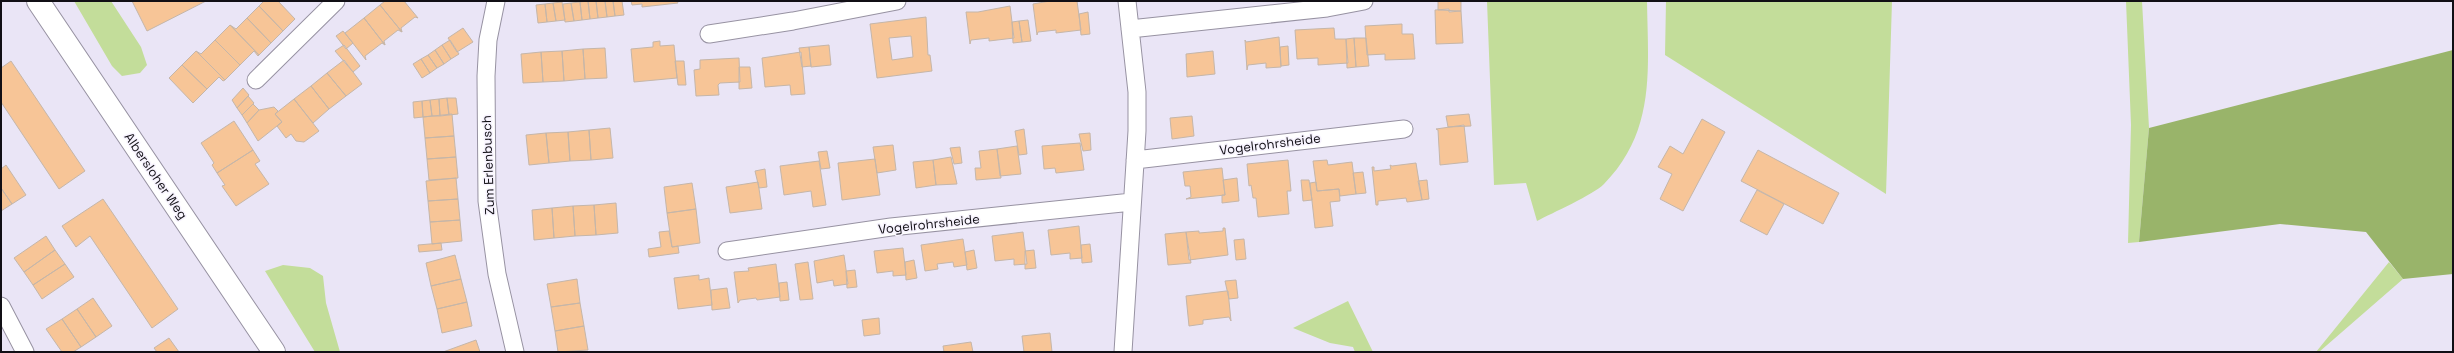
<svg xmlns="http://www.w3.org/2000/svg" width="2454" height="353" font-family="'Space Grotesk',sans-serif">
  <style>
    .green { fill: #c3dd9a }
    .forest { fill: #99b46a }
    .building { fill: #f7c597; stroke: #c5b6a9; fill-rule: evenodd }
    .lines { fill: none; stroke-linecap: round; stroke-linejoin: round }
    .minor-casing { stroke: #9792a2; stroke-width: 19 }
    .secondary-casing { stroke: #9792a2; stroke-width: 24 }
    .minor { stroke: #fff; stroke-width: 17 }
    .secondary { stroke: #fff; stroke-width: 22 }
    .labels { text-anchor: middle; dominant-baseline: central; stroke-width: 3; stroke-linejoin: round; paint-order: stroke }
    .street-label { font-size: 13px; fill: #110f15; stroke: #f7f3fe }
  </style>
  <rect width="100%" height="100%" fill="#eae5f6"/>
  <path class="green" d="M74,1h37l30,46 6,18 -7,8 -18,3 -10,-10z
    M1487,1h160c1,68 9,130 -43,183 -11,11 -52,29 -67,37l-11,-38 -32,2z
    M1666,1h226l-6,193 -221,-139z
    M2126,1h16l7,127 -10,114 -11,1 3,-118z
    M2389,262l14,17 -84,73h-3z
    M283,265l27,3 13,8 3,27 14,49h-25l-50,-81z
    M1348,301l25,51h-18l-2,-5 -23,-4 -37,-15z"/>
  <path class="forest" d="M2453,50v224l-50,5 -37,-47 -86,-8 -141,18 10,-114z"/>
  <path class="building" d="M132,1h74l-59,30z
    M264,1h14l17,18 -12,12 -24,-25z
    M385,1h19l14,17 -3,-1 -14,11 1,4 -22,-27z
    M588,1l2,18 -8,1 -2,-18z
    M588,1h8l2,17 -8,1z
    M596,1h9l2,16 -9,1z
    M605,1h8l2,15 -8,1z
    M613,1h9l2,14 -9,1z
    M631,1h46l1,2 -36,4v-3l-10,1z
    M1050,1h27l4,29 -25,3v-3l-18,2 -1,3 -4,-31z
    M1438,1h23v10l-23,-1z
    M562,2l3,18 -9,1 -3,-18z
    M580,2l2,18 -8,1 -3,-18z
    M553,3l3,18 -9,1 -2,-18z
    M571,3l3,18 -9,1 -2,-18z
    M545,4l2,18 -9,1 -2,-18z
    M380,5l22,27 -4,-2 -14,11 1,4 -21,-27z
    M259,6l24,25 -12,12 -24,-25z
    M1010,6l4,32 -25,3v-3l-18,2 -1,4 -4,-32h12z
    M1449,9v3l12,-1 2,32 -27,1 -1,-34z
    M1088,12l2,22 -9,1 -2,-21z
    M926,17l2,38h2l2,16 -55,7 -7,-54zM911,36l2,21 -21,3 -3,-22z
    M247,18l24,25 -12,12 -29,-30 6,4z
    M364,18l21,27 -3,-2 -17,13 1,4 -21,-27z
    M1028,20l3,21 -9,1 -3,-21z
    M1019,21l3,21 -9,1 -1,-21z
    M1402,24v10h11l2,25 -30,1v-6l-18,1 -2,-29z
    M230,25l29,30 -1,1 -4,-5 -14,14 -25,-25z
    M463,28l10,14 -16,10 -9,-14z
    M1334,28l1,11h11l2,24 -30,2v-7l-21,1 -2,-29z
    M343,31l10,12 -7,6 -10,-13z
    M1279,37l2,30 -15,1v-5l-18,2 -1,5 -2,-30 1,2z
    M1354,38h12l3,28 -13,1z
    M1354,38l2,29 -9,1 -1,-29z
    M215,40l25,25 -15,15 -29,-29 5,3z
    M450,40l9,14 -8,5 -9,-14z
    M660,41v5l14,-1 3,33 -43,4 -3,-33 22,-2v-5z
    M344,45l16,21 -7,6 -18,-21z
    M442,45l9,14 -7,5 -9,-14z
    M829,45l2,20 -20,2 -2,-20z
    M1288,46l1,19 -8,1 -1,-19z
    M809,47l2,19 -9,1 -3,-19z
    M605,48l2,30 -22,1 -2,-30z
    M583,49l2,30 -21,2 -2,-30z
    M435,50l9,14 -7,4 -9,-13z
    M196,51l29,29 -2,1 -4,-4 -12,12 -25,-24z
    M562,51l2,30 -21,1 -2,-30z
    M1213,51l2,23 -28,3 -1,-23z
    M541,52l2,30 -20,1 -2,-29z
    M801,52l4,42 -14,1 -1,-10 -25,2 -3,-29z
    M428,55l9,13 -7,5 -9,-14z
    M739,58l1,24 -20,1 -2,2 1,10 -23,1 -2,-26 6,-1v-9z
    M421,59l9,14 -8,5 -9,-14z
    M344,60l18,24 -16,12 -19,-23z
    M11,61l74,110 -26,18 -58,-87v-34z
    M675,61h9l2,24h-8z
    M182,65l25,24 -14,14 -24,-25z
    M739,67h11l2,21 -13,1z
    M327,73l19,23 -17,13 -18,-23z
    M311,86l18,23 -16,14 -19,-24z
    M243,88l6,7 -12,13 -5,-8z
    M248,96l6,7 -12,12 -5,-7z
    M447,98l2,17 -9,1 -1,-17z
    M447,98h9l2,16 -9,1z
    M294,99l25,32 -15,11 -8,-1 -5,-7 -5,4 -9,-12 5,-4 -7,-8z
    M439,99l1,17h-8l-2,-16z
    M430,100l2,16 -9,1 -1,-16z
    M422,101l1,16 -9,1 -1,-16z
    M253,104l6,6 -12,13 -5,-8z
    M274,107l4,4 -3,3 7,8 -24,19 -11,-18 12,-13z
    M452,114l2,22 -29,2 -2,-21z
    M1469,114l2,12 -23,1 -2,-11z
    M1192,116l2,20 -22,3 -2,-21z
    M1702,119l23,13 -42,79 -23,-12 12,-25 -14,-7 12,-21 13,8z
    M234,121l19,29 -36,23 -5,-8 2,-2 -13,-20z
    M1464,125l4,37 -28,3 -2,-35 -2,-1z
    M610,128l3,30 -22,2 -2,-30z
    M1024,129l3,25 -8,1 -4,-24z
    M589,130l2,30 -21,1 -2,-29z
    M568,132l2,29 -21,2 -3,-30z
    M546,133l3,30 -20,2 -3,-30z
    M1090,133l1,17 -8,1 -4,-17z
    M454,136l2,21 -29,2 -2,-21z
    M1080,143l4,27 -28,3 -1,-5 -11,1 -2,-23z
    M893,145l3,25 -19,3 -4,-26z
    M1017,146l4,28 -21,2 -3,-27z
    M960,147l2,16 -8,1 -4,-16z
    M997,149l4,29 -25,2 -1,-12h6l-2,-17z
    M253,150l7,11 -5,3 14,20 -33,22 -14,-20 3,-1 -8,-12z
    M1758,150l81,43 -16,31 -82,-43z
    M827,151l3,17 -9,1 -3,-17z
    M456,157l2,21 -29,2 -2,-21z
    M951,157l6,27 -21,1 -3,-25z
    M875,159l5,36 -38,5 -4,-37z
    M933,160l3,25 -20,3 -3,-26z
    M1288,160l3,31h-4l2,23 -31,3 -2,-19h-3l-2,-13 -2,1 -2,-22z
    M1327,160l1,5 24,-3 4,32 -16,2 -1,-7 -22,2 -4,-30z
    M819,161l7,44 -13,2 -2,-16 -27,4 -4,-29z
    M1416,163l6,37 -15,2 -1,-4 -28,3v4h-2l-4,-38h2v4l17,-2 -1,-4 2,1z
    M6,165l20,30 -14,9 -11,-16v-19z
    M1222,168l3,27 -39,4 5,-2 -1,-11h-5l-2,-14z
    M765,169l2,18 -8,1 -4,-17z
    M1363,172l3,21 -10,1 -3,-21z
    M456,178l2,21 -30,2 -2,-20z
    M1237,178l2,23 -17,2v-8h3l-2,-15z
    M1301,180h8l3,20 -9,1z
    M1427,180l2,19 -7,1 -4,-19z
    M758,182l4,27 -32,4 -4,-26z
    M1316,182l1,9 22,-2 1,12 -10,1 3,24 -18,2 -5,-45z
    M692,183l4,26 -29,4 -3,-26z
    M1,188l11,16 -11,7z
    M1757,190l27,14 -17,31 -27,-14z
    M103,199l75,110 -26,19 -62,-92 -14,11 -14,-21z
    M458,199l2,21 -30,2 -2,-21z
    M616,203l2,30 -22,2 -2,-30z
    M594,205l2,30 -21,1 -2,-30z
    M573,206l2,30 -21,2 -2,-30z
    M552,208l2,30 -20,2 -2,-30z
    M696,209l4,34 -28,4 -5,-34z
    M460,220l2,21 -30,3 -2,-22z
    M1079,226l3,32 -12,1v-6l-19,2 -3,-25z
    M1223,228h2l3,27 -39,5 -3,-28 13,-1v2l24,-2z
    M669,231l3,16 6,-1 1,7 -30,4 -1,-8 13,-2 -2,-15z
    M1023,232l4,32 -13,1v-6l-19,2 -3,-25z
    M1186,232l5,31 -23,2 -3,-31z
    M46,236l9,14 -31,22 -10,-14z
    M963,239l4,26 -13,2 -1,-5 -16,2 1,5 -13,2 -4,-26z
    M1244,239l2,20 -10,1 -2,-20z
    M441,243l1,7 -23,2 -1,-7z
    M1090,244l2,18 -10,1 -1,-18z
    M903,248l3,27 -13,1v-5l-16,2 -3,-22z
    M55,250l10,14 -32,21 -9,-13z
    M974,250l3,18 -10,2 -2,-18z
    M1034,250l2,18 -11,1v-18z
    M455,255l6,24 -30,7 -5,-23z
    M844,255l4,29 -14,2 -1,-6 -16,3 -3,-22z
    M914,260l3,18 -11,2 -1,-18z
    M808,262l5,37 -13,1 -5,-36z
    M65,264l9,13 -32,22 -9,-14z
    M776,264l4,33 -23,3 -1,-2 -16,2 -2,3 -4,-31 15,-1 -1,-3z
    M855,270l2,17 -10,1 -1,-17z
    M699,275v5l10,-2 3,27 -34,4 -4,-31z
    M461,279l6,23 -30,7 -6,-23z
    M577,279l3,24 -29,4 -4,-23z
    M1236,280l2,18 -9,1 -4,-18z
    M787,282l2,18 -9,1 -1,-18z
    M727,288l3,20 -18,2 -1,-20z
    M1226,291h2l3,30 -2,-4 -26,3v4l-14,2 -3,-30z
    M93,298l19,28 -16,11 -19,-28z
    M467,302l5,24 -30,7 -5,-24z
    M580,303l4,23 -29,5 -4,-24z
    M77,309l19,28 -15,10 -19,-28z
    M879,318l1,16 -16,2 -2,-16z
    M62,319l19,28 -8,5h-11l-16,-23z
    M584,326l4,24 -30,2 -3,-21z
    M1050,333l2,19h-28l-2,-16z
    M169,338l10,14h-22l-3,-4z
    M476,340l4,12h-37z
    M971,342l2,10h-29l-1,-6z"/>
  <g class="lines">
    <g class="minor-casing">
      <path id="minor" d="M496,1l-8,39 -2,36 1,125 10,73 18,78
        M1130,29l197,-21 37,-7
        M709,34l84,-13 104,-20
        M256,80l80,-79
        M1135,160l269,-31
        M727,251l164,-24 241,-25
        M1,306l24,46
        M1123,352l14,-221v-39l-10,-91"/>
    </g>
    <g class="secondary-casing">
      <path id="secondary" d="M38,1l236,351"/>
    </g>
    <use href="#minor" class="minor"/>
    <use href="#secondary" class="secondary"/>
  </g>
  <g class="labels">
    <g class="street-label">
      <text transform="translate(1270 144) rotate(-7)">Vogelrohrsheide</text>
      <text transform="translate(488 165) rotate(-92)">Zum Erlenbusch</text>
      <text transform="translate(156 176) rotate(56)">Albersloher Weg</text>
      <text transform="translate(929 224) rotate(-6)">Vogelrohrsheide</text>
    </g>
  </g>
  <rect width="2454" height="353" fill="none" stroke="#110f15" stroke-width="4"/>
</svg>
